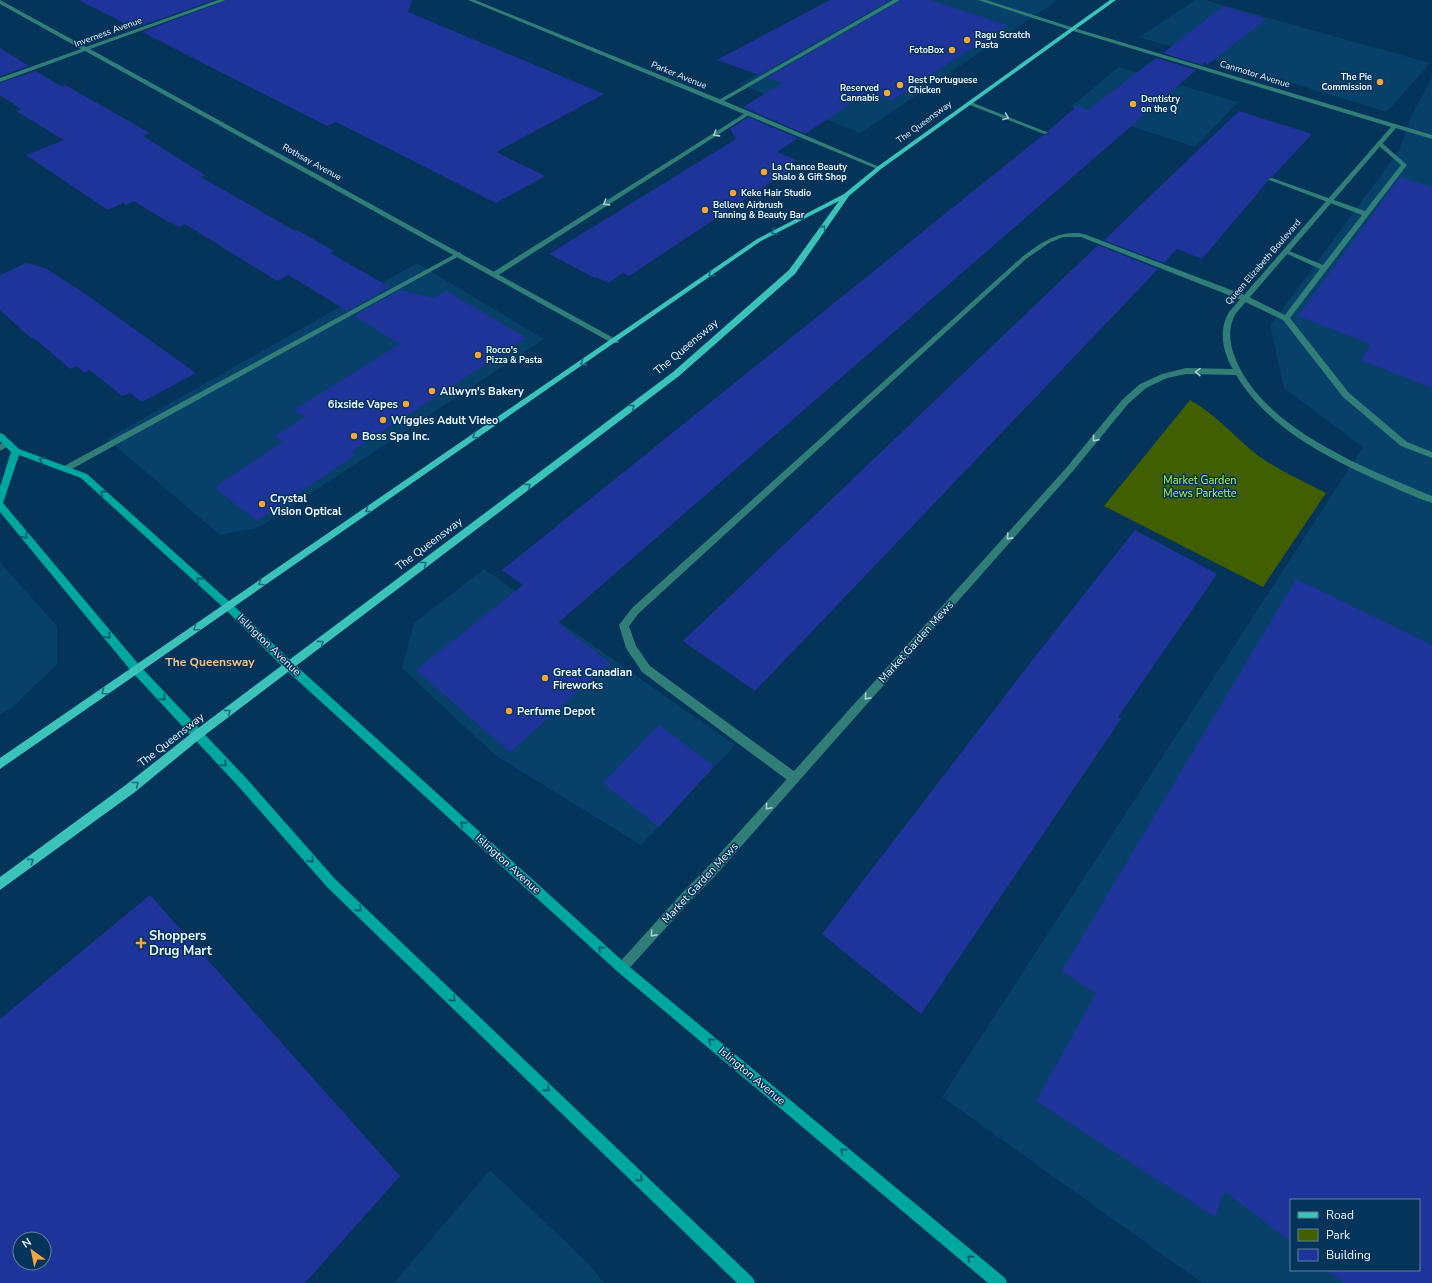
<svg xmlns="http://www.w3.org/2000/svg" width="1432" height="1283" font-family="'Nunito Sans',sans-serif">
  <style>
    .built { fill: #074069; fill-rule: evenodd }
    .green { fill: #415f00 }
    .building { fill: #1f349b; fill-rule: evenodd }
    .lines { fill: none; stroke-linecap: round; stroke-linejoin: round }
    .service { fill: #307e77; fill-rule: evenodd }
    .minor { fill: #307e77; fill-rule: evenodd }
    .secondary { fill: #00a79e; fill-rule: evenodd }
    .primary { fill: #3bc2b9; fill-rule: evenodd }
    .oneway { stroke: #aacbcf }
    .oneway2 { stroke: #1a6d7f }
    .oneway3 { stroke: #03566e }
    .poi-dot { fill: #f3a443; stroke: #043459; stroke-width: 1.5 }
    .labels { text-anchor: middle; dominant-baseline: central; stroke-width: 3; stroke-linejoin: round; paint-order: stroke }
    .far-street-label { font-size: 9px; fill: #ecf5ff; stroke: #043459 }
    .far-poi-label { font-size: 9px; font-weight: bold; fill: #ecf5ff; stroke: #043459; text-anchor: start }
    .street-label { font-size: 11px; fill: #ecf5ff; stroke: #043459 }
    .poi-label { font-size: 11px; font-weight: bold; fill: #ecf5ff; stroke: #043459; text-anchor: start }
    .park-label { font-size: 11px; fill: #b0ed49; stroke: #043459 }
    .neighbourhood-label { font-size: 12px; font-weight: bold; fill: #f6be82; stroke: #043459 }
    .near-poi-label { font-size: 13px; font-weight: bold; fill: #ecf5ff; stroke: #043459; text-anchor: start }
  </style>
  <rect width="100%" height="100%" fill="#043459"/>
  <path class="built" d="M886,0h172l-198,133 -120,-49z
    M1195,0h10l225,63 -43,49 -248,-75z
    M1118,67l120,35 -43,45 -124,-40z
    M1432,77v1206h-230l-260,-186 421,-650 -79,-59 -14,-62 130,-177 10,-30zM1291,1200h128v70h-128z
    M417,263l127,76 -284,188 -40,8 -113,-96z
    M0,562l57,64v38l-44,43 -13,8z
    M484,569l251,176 -94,100 -145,-89 -94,-88 12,-45z
    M490,1170l99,94 15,19h-210z"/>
  <path class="green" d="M1190,400c25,14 44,36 66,54 21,16 47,27 70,39l-63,94 -159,-81z"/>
  <path class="building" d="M78,0h136l-80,28z
    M227,0h185l-4,12 196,82 -108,58 49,24 -49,27 -160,-81 -9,4 -185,-94z
    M830,0h60l-131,75 -42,-15z
    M901,0h29l77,25 -116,76 -23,-9 -63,42 -62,-27 40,-24 -16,-5z
    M1223,6l43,13 -59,46 -2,-3 -3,3 -39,-12z
    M0,48l29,18 -29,10z
    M1156,58l40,12 -638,553 52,40 -100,89 -94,-82 107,-85 -21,-15 541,-435 7,-1 -2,-3 29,-25 11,4z
    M36,71l26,16 3,-2 85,48 -7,3 62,39 -4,2 94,54 2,-1 37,21 -4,2 60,34 -43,24 -58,-36 -12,6 -92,-57 -6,3 -9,-5h-2l-34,-21 -8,4 -3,-2 -15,7 -82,-55 38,-15 -48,-29 5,-2 -21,-14v-12z
    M1239,111l73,23 -40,43 -6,1 2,3 -66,78 -25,-10 -13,14 -60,-23z
    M748,117l50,21 -21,14 19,8 -12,8 5,2 -160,106 -6,-3 -15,10 -12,-6 -1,1 -46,-24 187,-115 -6,-10z
    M1400,177l32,10v201l-71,-28 10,-16 -73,-28z
    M1098,245l60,24 -403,422 -72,-50z
    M26,263l19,5 39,25 112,80 -54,29 -12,-9 -8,3 -32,-26 -5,3 -9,-7 -6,3 -36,-31 -2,1 -32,-29v-35z
    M400,290l34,8 12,-7 80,47 -175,114 4,3 -98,66 -42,-33 8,-5 -1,-1 61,-40 -8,-6 30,-19 -11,-7 106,-66 -46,-28z
    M1135,530l82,44 -99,143 3,2 -200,295 -99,-80 215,-280z
    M1296,579l136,66v638h-88l-17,-13h92v-70h-128v42l-67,-51 -9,26 -179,-116 60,-107 -34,-23z
    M659,725l55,41 -55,61 -56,-44z
    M150,895l250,281 -95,107h-305v-264zM20,1239h24v24h-24z"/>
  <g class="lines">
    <path class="service" d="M893,0h7l-178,102 -5,-1z
      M967,102h4l78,31 -5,1 -77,-30z
      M747,112l5,1 -255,163h-6l-1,-2z
      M1378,143h4l25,22 -117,153 59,75 58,49 25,10v6l-31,-12 -58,-49 -60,-77 -42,-20 -160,-63h-18l-14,6 -23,16 -388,355 -9,12 7,20 14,20 148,108 2,4 -2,4 -4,1 -4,-1 -148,-110 -16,-24 -7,-23 13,-17 390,-351c19,-14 37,-28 62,-23l163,62 38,19 35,-46 -37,-17v-2h4l36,15 39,-50 -95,-36 5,-1 93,33 36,-46 -23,-20z
      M459,252l2,1v2l-391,215 -3,1 -4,-3 1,-2z
      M9,440l4,3 -13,8v-7z"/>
    <path class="minor" d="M0,0l86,47 132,-47h8l-136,49 529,292 -1,2h-6l-527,-292 -85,31v-4l81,-29 -81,-45z
      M468,0h7l247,100 160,68 -5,1z
      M978,0h8l88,28 358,107v4l-36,-11 -159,184c-9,12 -8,30 -3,43 27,74 132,113 198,141v7c-16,-5 -32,-13 -48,-20 -56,-25 -115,-54 -148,-108l-50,-1 -19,4 -21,10 -18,16 -55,67 -359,406 -24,24 -64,71 -4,2 -4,-2 -2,-4 2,-4 64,-71 24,-24 361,-402 55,-67 18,-16 22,-10 24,-6 47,1c-10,-16 -15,-39 -4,-57l162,-185 -321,-97z"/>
    <path class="secondary" d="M0,433l3,1 16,15 68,25 144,129 62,60 333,301 379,314 2,5h-19l-370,-311 -333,-303 -60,-60 -144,-131 -62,-23 -16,48 137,163 107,113 88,100 418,399 2,5h-18l-410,-396 -88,-100 -107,-115 -132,-160v-25l11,-35 -11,-11z"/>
    <path class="primary" d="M1110,0h6l-235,169 -32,27 -54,78 -116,102 -478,362 -66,54 -135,98v-13l127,-93 66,-52 480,-360 116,-102 50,-69 -78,40 -761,528v-11l757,-519 87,-45 33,-27z"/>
  </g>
  <defs><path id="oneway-chevron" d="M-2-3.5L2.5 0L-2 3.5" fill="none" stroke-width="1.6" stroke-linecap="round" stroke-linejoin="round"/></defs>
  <g class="oneway">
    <use href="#oneway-chevron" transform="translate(1006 117) rotate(21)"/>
    <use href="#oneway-chevron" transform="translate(716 134) rotate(148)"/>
    <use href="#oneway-chevron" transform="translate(606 203) rotate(148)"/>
    <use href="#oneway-chevron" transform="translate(1198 372) rotate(-179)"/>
    <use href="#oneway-chevron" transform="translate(1095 439) rotate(129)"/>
    <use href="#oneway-chevron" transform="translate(1009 537) rotate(132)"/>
    <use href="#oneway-chevron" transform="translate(867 697) rotate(132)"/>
    <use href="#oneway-chevron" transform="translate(768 807) rotate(131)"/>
    <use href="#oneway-chevron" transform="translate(653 934) rotate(132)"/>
  </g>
  <g class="oneway2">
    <use href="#oneway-chevron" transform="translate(823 228) rotate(-55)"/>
    <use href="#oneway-chevron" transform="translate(774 232) rotate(153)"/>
    <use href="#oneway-chevron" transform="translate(711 274) rotate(145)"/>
    <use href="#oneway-chevron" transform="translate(583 363) rotate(146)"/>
    <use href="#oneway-chevron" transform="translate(632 407) rotate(-37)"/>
    <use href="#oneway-chevron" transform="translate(475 436) rotate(146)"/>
    <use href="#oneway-chevron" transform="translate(528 486) rotate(-37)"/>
    <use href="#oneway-chevron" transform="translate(368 510) rotate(146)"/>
    <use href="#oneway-chevron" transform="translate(424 564) rotate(-37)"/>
    <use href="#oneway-chevron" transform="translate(261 583) rotate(146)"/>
    <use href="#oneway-chevron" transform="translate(196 628) rotate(145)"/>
    <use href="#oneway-chevron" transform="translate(321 643) rotate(-37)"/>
    <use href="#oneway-chevron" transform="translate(104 692) rotate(145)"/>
    <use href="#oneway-chevron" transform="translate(228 712) rotate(-37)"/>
    <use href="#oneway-chevron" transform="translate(136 784) rotate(-38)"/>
    <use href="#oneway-chevron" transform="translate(31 861) rotate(-36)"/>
  </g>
  <g class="oneway3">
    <use href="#oneway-chevron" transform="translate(42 460) rotate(-161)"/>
    <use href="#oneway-chevron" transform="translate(103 493) rotate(-138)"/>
    <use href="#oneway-chevron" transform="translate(25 536) rotate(50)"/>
    <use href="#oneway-chevron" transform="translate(199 580) rotate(-137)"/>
    <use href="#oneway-chevron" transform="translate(108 636) rotate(50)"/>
    <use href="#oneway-chevron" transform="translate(163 698) rotate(47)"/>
    <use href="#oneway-chevron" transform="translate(224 764) rotate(46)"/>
    <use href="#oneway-chevron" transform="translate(463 824) rotate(-138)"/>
    <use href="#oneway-chevron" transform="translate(311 860) rotate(49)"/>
    <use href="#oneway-chevron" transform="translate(359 909) rotate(44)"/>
    <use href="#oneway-chevron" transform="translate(601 949) rotate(-138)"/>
    <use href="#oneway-chevron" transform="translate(453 999) rotate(44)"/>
    <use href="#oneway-chevron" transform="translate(711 1041) rotate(-140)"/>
    <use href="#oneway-chevron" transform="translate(547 1089) rotate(44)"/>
    <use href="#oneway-chevron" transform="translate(843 1151) rotate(-140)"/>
    <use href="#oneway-chevron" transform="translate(640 1179) rotate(44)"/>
    <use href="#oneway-chevron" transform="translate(970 1258) rotate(-140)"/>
  </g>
  <g class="poi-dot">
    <circle cx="967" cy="40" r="4"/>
    <circle cx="952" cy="50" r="4"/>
    <circle cx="1380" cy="82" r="4"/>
    <circle cx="900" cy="85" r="4"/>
    <circle cx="887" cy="93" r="4"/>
    <circle cx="1133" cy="104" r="4"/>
    <circle cx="764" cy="172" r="4"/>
    <circle cx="733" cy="193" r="4"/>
    <circle cx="705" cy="210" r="4"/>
    <circle cx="478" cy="355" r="4"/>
    <circle cx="432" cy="391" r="4"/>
    <circle cx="406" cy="404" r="4"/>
    <circle cx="383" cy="420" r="4"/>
    <circle cx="354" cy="436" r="4"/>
    <circle cx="262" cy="504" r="4"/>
    <circle cx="545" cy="678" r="4"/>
    <circle cx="509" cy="711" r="4"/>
    <path d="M139 937h4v4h4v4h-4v4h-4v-4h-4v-4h4z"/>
  </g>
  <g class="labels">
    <g class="far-street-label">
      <text transform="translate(108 32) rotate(-20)">Inverness Avenue</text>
      <text transform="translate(1255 74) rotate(17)">Canmotor Avenue</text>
      <text transform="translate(679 75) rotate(22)">Parker Avenue</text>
      <text transform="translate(924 122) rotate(-36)">The Queensway</text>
      <text transform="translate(312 162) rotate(29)">Rothsay Avenue</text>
      <text transform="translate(1263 262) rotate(-49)">Queen Elizabeth Boulevard</text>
    </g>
    <g class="far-poi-label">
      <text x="975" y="35">Ragu Scratch<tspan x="975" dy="10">Pasta</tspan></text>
      <text x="944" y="50" text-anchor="end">FotoBox</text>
      <text x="1372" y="77" text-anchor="end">The Pie<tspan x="1372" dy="10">Commission</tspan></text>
      <text x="908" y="80">Best Portuguese<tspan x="908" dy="10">Chicken</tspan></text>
      <text x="879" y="88" text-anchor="end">Reserved<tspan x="879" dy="10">Cannabis</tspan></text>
      <text x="1141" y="99">Dentistry<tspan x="1141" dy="10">on the Q</tspan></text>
      <text x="772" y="167">La Chance Beauty<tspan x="772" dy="10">Shalo &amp; Gift Shop</tspan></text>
      <text x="741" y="193">Keke Hair Studio</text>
      <text x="713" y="205">Belleve Airbrush<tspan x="713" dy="10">Tanning &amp; Beauty Bar</tspan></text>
      <text x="486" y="350">Rocco's<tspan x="486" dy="10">Pizza &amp; Pasta</tspan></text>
    </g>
    <g class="street-label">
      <text transform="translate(686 347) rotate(-40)">The Queensway</text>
      <text transform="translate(429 544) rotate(-37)">The Queensway</text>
      <text transform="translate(916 642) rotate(-48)">Market Garden Mews</text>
      <text transform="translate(269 645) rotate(44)">Islington Avenue</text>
      <text transform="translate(171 740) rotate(-38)">The Queensway</text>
      <text transform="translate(508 864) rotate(42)">Islington Avenue</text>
      <text transform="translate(700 883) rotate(-47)">Market Garden Mews</text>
      <text transform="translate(752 1076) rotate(40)">Islington Avenue</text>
    </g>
    <g class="poi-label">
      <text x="440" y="391">Allwyn's Bakery</text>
      <text x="398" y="404" text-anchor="end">6ixside Vapes</text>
      <text x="391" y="420">Wiggles Adult Video</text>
      <text x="362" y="436">Boss Spa Inc.</text>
      <text x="270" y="498">Crystal<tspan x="270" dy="13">Vision Optical</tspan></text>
      <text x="553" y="672">Great Canadian<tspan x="553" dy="13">Fireworks</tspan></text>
      <text x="517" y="711">Perfume Depot</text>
    </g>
    <g class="park-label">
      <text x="1200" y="480">Market Garden<tspan x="1200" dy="13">Mews Parkette</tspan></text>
    </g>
    <g class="neighbourhood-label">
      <text x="210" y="662">The Queensway</text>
    </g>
    <g class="near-poi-label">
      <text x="149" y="936">Shoppers<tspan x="149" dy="15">Drug Mart</tspan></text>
    </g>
  </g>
  <rect x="1290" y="1199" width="130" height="72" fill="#043459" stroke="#61819b"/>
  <rect x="1298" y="1212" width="20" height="6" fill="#3bc2b9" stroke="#61819b"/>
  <text x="1326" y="1219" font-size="12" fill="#ecf5ff">Road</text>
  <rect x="1298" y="1229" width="20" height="12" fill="#415f00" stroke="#61819b"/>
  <text x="1326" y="1239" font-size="12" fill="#ecf5ff">Park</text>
  <rect x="1298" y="1249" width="20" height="12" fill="#1f349b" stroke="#61819b"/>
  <text x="1326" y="1259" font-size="12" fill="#ecf5ff">Building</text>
  <g transform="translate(32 1251) rotate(327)"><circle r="19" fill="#043459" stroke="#61819b"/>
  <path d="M0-3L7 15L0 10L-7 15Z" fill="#f3a443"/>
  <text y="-6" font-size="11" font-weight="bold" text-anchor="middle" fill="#ecf5ff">N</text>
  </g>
</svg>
